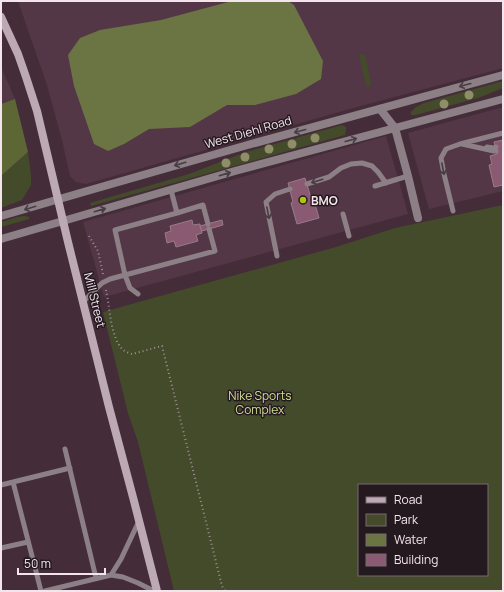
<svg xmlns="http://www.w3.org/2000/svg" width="504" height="592" font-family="Manrope,sans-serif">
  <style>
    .built { fill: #543746 }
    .green { fill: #444b2a; fill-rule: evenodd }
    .forest { fill: #5d6736 }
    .water { fill: #6a7543 }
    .building { fill: #8a5a73; stroke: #977b89 }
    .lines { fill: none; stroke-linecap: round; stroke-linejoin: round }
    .path { stroke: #a28f98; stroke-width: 2; stroke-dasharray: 1 3; stroke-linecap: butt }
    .service { stroke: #8c8086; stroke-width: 5 }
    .minor { stroke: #8c8086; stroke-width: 8 }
    .tertiary { stroke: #8c8086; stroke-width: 8 }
    .secondary { stroke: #bda9b3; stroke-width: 8 }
    .tree { fill: #8f8e69 }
    .oneway { stroke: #483d43 }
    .poi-dot { fill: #acc611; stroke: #24191f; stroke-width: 1.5 }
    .labels { text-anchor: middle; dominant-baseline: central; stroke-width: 3; stroke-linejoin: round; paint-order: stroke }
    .street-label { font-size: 12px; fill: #f4e4eb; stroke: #24191f }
    .poi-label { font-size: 12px; font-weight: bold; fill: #f4e4eb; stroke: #24191f; text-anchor: start }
    .park-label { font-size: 12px; fill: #cdde91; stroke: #24191f }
  </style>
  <rect width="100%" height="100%" fill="#442d39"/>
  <path class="built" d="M18,1h485v67l-150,40 -267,76 -10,-2 -6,-6 -8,-36 -15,-55z
    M1,67l14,32 -14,5z
    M503,107v84l-74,18 -21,-76z
    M386,136l22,78 -304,83 -21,-75z"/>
  <path class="green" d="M360,54h2l3,1 6,28 -1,3 -2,1 -2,-2 -7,-29z
    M503,81v7l-25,10 -62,17h-5v-3l5,-5 8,-4z
    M342,125l4,2v4l-1,4 -254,71 -1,-3 99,-29 57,-22z
    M28,152l3,24v9l-9,15 -21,8v-32z
    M503,205v386h-329l-36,-149 -10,-29 -25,-101 233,-65 59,-19zM359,485h128v90h-128z
    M25,216l4,1v2l-28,8v-5l16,-5z"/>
  <path class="forest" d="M15,99l13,53 -27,24v-72z"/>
  <path class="water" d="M232,1h56l6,4 29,56 -2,18 -25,15 -41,11h-28l-37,22 -41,2 -25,15 -16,7 -14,-7 -20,-58 -6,-31 12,-17 20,-8 61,-10z"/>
  <path class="building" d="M503,140v45l-9,2 -5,-22 3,-1 -2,-8 7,-2 -3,-12z
    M305,178l6,20 2,-1 6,21 -22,6 -6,-21 2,-1 -5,-19z
    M192,220l1,5 7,-1v2l2,7 -6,2 2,6 -22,6 -2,-6 -7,2 -2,-10 6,-2 -1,-5z
    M222,220l1,5 -21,6 -2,-5z"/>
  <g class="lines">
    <path class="path" d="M89,236l9,15 5,23
      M106,290c4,17 4,47 17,60 3,2 6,3 9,4l30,-8 60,240 3,5"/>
    <path class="service" d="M462,144l32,7h2
      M487,147l6,1 3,-1
      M307,184l22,-7 12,-9 10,-4 11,-1 10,3 6,6 8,11
      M375,186l33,-10
      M453,211l-9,-37 -3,-16 5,-9 14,-5 43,-11
      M177,213l26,-8 5,19
      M343,214l6,22
      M277,256l-11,-54 9,-8 15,-5
      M138,294l-8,-6 -5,-13 -10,-45 62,-17 -6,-23
      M83,302l19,-19 8,-4 105,-28 -6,-22
      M65,449l31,129
      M13,482l28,109
      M1,485l69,-17
      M1,548l27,-6
      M111,575l10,-16 18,-38
      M45,591l66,-16 12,2 15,6 16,8"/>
    <path class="minor" d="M380,109l15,19 13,48 10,42"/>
    <path class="tertiary" d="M1,216l86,-25 157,-45 259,-71
      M1,239l234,-68 268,-72"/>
    <path class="secondary" d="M1,17l17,37 8,23 11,34 31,131 41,165 25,94 23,90"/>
  </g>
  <g class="tree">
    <circle cx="469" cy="95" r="4.5"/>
    <circle cx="444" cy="104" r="4.5"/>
    <circle cx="315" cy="138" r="4.5"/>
    <circle cx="292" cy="144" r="4.5"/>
    <circle cx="269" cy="149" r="4.5"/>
    <circle cx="245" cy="157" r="4.5"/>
    <circle cx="226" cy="163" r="4.5"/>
  </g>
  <defs><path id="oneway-shaft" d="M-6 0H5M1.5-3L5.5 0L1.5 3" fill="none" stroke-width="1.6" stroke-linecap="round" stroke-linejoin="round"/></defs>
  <g class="oneway">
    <use href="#oneway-shaft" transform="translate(465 85) rotate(165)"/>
    <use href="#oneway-shaft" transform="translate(300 131) rotate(165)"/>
    <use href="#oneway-shaft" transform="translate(351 140) rotate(-15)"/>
    <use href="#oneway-shaft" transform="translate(180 164) rotate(164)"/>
    <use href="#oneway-shaft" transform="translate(443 169) rotate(79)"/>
    <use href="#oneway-shaft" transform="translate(225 174) rotate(-16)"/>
    <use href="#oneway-shaft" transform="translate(317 181) rotate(163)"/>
    <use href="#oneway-shaft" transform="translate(30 208) rotate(163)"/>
    <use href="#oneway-shaft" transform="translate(100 210) rotate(-16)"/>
    <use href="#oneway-shaft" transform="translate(268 213) rotate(79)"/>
  </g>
  <circle class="poi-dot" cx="303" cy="200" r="4"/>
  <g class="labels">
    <g class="street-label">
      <text transform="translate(248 132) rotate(-16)">West Diehl Road</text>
      <text transform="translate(95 300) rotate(76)">Mill Street</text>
    </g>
    <g class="poi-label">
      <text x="311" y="200">BMO</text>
    </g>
    <g class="park-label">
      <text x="260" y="395">Nike Sports<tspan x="260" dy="14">Complex</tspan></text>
    </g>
  </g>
  <rect width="504" height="592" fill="none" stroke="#f4e4eb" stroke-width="4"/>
  <rect x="358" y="484" width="130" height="92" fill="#24191f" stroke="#776a71"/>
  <rect x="366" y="497" width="20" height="6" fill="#bda9b3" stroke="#776a71"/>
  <text x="394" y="504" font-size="12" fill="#f4e4eb">Road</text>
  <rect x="366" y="514" width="20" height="12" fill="#444b2a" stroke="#776a71"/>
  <text x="394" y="524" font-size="12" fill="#f4e4eb">Park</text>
  <rect x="366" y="534" width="20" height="12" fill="#6a7543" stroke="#776a71"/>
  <text x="394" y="544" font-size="12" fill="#f4e4eb">Water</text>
  <rect x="366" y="554" width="20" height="12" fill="#8a5a73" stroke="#776a71"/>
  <text x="394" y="564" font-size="12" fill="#f4e4eb">Building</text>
  <path d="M18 568v6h87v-6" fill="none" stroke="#f4e4eb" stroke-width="2"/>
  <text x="24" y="568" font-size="12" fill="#f4e4eb" stroke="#24191f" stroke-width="3" paint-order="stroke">50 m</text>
</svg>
